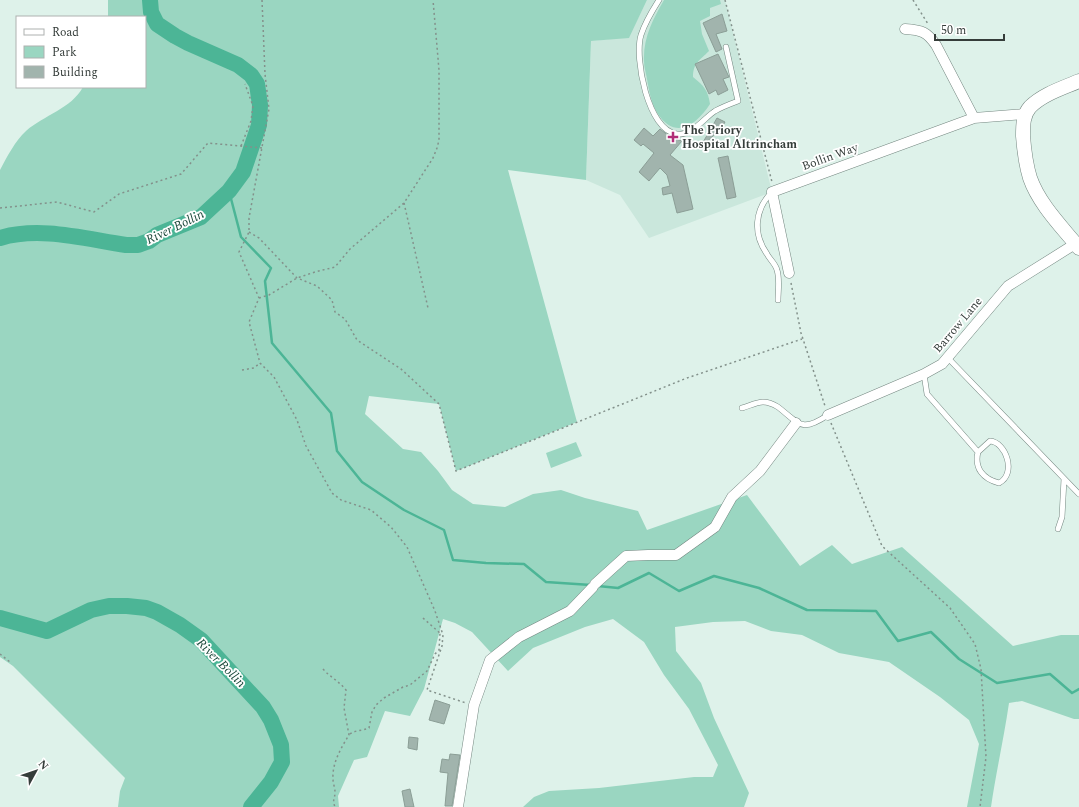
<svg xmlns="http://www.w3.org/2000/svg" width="1079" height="807" font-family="Spectral,serif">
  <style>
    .built { fill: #cae7dc }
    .green { fill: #9ad6c1 }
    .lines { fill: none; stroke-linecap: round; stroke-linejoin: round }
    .stream { stroke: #4cb596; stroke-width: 2.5 }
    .river { stroke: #4cb596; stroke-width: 16 }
    .building { fill: #a1b4ad; stroke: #8b9e96 }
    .lane-casing { stroke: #748780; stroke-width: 6 }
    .street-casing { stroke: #748780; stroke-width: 11 }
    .secondary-casing { stroke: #748780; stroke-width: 15 }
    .path { stroke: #83918b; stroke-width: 1.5; stroke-dasharray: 2 3; stroke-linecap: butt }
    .lane { stroke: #fff; stroke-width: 5 }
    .street { stroke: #fff; stroke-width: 10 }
    .secondary { stroke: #fff; stroke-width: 14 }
    .poi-dot { fill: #b12e78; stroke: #fff; stroke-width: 1.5 }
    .labels { text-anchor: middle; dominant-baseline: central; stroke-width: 3.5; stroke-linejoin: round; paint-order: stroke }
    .poi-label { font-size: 12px; font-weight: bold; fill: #353d3a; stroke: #fff; text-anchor: start }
    .street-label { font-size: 12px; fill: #353d3a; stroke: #fff }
    .water-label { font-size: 13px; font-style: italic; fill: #1c493b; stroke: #fff }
  </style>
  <rect width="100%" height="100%" fill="#def2ea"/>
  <path class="built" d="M647,0h78l47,192 -123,46 -29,-43 -34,-15 5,-139 38,-4z"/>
  <path class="green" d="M108,0h539l-18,38 -38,3 -5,139 -78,-10 69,252 -121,49 -17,-67 -70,-8 -4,18 38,35 18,3 17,19 14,19 21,14 32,3 28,-13 28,-4 24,8 53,13 9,19 100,-35 53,71 32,-21 20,19 50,-17 111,99 48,-11h18v84h-5l-52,-18 -13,2c-5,35 -13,69 -18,104h-24l12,-63 -10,-24 -29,-23 -51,-35 -50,-9 -37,-18 -31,-4 -26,-10 -32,1 -38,5 1,24 25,32 13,35 35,75 -5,14h-221l11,-10 15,-6 50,-3 95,-11h19l5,-12 -29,-56 -25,-34 -20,-33 -31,-23 -28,8 -52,21 -25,23 -36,-39 -17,-9 -12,-4 -19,70 -14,27 -25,-5 -18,46 -13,3 -16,36 1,11h-221l2,-16 5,-13 -112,-112 -13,-9v-487c7,-13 15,-29 26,-39 18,-16 45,-22 57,-44h62v-70h-37z
    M664,0h56l1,4 -11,4v8l-10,5 2,13 7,17c-9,9 -16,12 -16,26 11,9 15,13 17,27 -13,20 -34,37 -52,10 -7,-10 -9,-24 -11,-35 -1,-6 -3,-12 -3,-18 -1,-23 9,-42 20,-61z
    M576,442l6,14 -31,12 -5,-15z"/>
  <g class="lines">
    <path class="stream" d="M229,191l12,46 30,31 -6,13 7,62 59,70 6,38 25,31 42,28 40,20 9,30 33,3 38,1 22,18 45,3
      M598,586l20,2 31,-15 30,18 35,-15 45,12 48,22 69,1 22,30 33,-9 28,27 38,24 53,-9 22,19 7,-4"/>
    <path class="river" d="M0,238c40,-12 85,1 126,7h12l11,-4 8,-6 44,-18 28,-26 14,-19 16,-47 1,-20 -3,-21 -6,-9 -13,-10 -50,-22 -13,-7 -18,-12 -6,-12 -1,-12
      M0,618l47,13 44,-21 18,-4h18l19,2 11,4 23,13 21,15 62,67 8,13 10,25 1,17 -11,20 -20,25"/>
  </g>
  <path class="building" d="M722,14l5,17 -11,3 6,15 -6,3 -13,-29z
    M718,54l11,23 -6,2 5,11 -10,5 -2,-5 -7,4 -14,-30z
    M717,118l8,4 -4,7 -18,16 -1,-1z
    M644,128l9,8 7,-7 10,8 12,4 -12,14 13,10 10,44 -16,4 -5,-20 -9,2 -1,-7 8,-2 -3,-11 -7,-7 -11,13 -10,-9 15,-19 -11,-9 -2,2 -7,-6z
    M728,156l8,41 -9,2 -9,-41z
    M435,700l15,5 -6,19 -15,-4z
    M409,737l9,1 -1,12 -9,-2z
    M450,754l10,1 -8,51h-7l3,-33 -8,-1 2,-13 7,1z
    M410,789l4,18h-9l-3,-16z"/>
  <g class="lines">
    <g class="lane-casing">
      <path id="lane" d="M659,0c-7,11 -14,23 -18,35 -7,23 7,96 36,99 15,2 27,-16 38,-23 7,-4 15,-7 23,-10l-12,-54
        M772,192c-18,18 -19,42 -5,62 3,6 8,9 10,16 3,9 1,21 1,30
        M948,358l131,136
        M924,374l3,20 51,58 12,-11c16,1 27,33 9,42 -16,-4 -25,-15 -21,-31
        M742,408c7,-2 15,-6 21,-6 6,0 10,2 15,5 22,17 23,26 50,8
        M1058,529l4,-12 2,-38"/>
    </g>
    <g class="street-casing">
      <path id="street" d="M905,29c17,1 22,3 31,16l38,73
        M789,273l-17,-81 202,-74 51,-4
        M828,415l96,-41 18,-10 66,-78 67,-42
        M595,584l31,-28 22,-1h28l39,-28 17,-30 28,-26 36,-48
        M458,807l16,-102 16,-45 29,-23 51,-26 23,-24"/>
    </g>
    <g class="secondary-casing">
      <path id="secondary" d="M1079,81c-16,7 -36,13 -49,26 -7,8 -7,18 -7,29 1,13 3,29 7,42 9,26 32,49 49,70"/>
    </g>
    <path class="path" d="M262,0l3,74 4,35 -20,109v14l-10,20 20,46 -10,24 11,41 14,14 23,43 9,26 26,47 9,7 30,10 20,17 16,20 28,64 8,24 -1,11 -15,44 39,13
      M725,0l47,182
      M913,0l15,24
      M241,146l10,-25 2,-15 -8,-22
      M404,203l24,105
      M0,208l57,-6 37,10 25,-18 62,-20 27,-31 54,5
      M249,232l10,6 38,40 20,8 15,14 3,12 10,7 12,21 44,29 38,35 17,67 231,-93 115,-39
      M791,283l10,50 24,73
      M259,298l10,-3 28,-17 18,-6 20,-5 15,-18 54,-46 29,-45 4,-10 2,-8v-70l-6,-70
      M242,370l12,-2 6,-5
      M831,423l51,123 68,62 25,36 6,25 5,88 -6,50
      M423,618l18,16
      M0,654l10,8
      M323,669c8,9 16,12 23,21l-2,18 5,27c-8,13 -17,28 -16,44 0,4 2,9 2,13 0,7 -3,7 0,15
      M350,734c5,-4 12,-3 19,-6l3,-16 4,-7 8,-7 19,-11 7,-2 17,-14 8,-17 4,-4 1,-17"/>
    <use href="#lane" class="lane"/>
    <use href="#street" class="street"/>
    <use href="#secondary" class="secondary"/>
  </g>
  <path class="poi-dot" d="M671 131h4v4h4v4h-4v4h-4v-4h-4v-4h4z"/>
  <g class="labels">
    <g class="poi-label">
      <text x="682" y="130">The Priory<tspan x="682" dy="14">Hospital Altrincham</tspan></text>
    </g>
    <g class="street-label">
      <text transform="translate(830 157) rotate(-20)">Bollin Way</text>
      <text transform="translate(958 325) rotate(-50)">Barrow Lane</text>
    </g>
    <g class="water-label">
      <text transform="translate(175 227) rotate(-26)">River Bollin</text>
      <text transform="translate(221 663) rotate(45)">River Bollin</text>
    </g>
  </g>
  <rect x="16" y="16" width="130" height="72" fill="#ffffff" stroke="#aeb1b0"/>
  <rect x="24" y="29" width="20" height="6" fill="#ffffff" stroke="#aeb1b0"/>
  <text x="52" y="36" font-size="12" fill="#353d3a">Road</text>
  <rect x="24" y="46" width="20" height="12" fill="#9ad6c1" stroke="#aeb1b0"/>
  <text x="52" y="56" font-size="12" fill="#353d3a">Park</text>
  <rect x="24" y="66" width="20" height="12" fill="#a1b4ad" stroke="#aeb1b0"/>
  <text x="52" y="76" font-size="12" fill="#353d3a">Building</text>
  <g transform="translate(36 771) rotate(50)" stroke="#ffffff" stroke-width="3" paint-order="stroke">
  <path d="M0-3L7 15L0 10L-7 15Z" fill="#353d3a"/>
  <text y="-6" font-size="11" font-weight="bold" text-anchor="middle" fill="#353d3a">N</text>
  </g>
  <path d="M935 34v6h69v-6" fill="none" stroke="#353d3a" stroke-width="2"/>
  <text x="941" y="34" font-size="12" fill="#353d3a" stroke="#ffffff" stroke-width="3" paint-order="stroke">50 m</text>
</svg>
